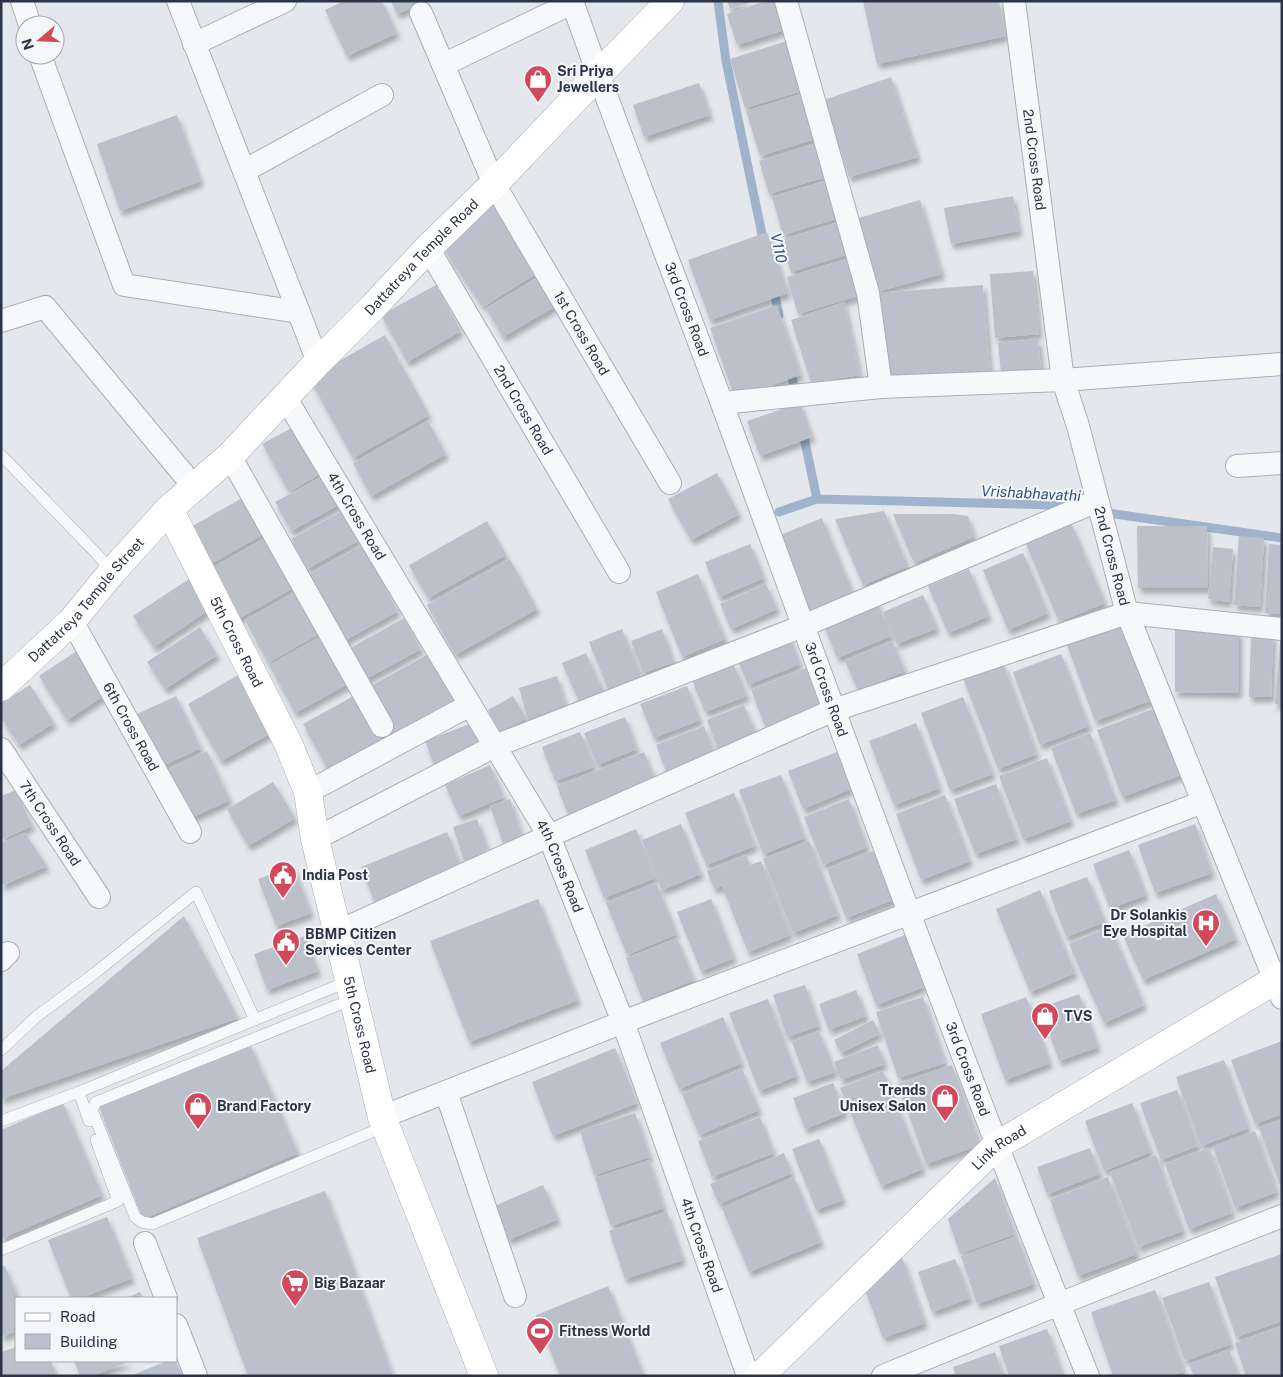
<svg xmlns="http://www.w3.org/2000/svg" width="1283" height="1377" font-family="'Public Sans',sans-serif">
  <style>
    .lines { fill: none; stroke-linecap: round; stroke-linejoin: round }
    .stream { stroke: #9fb4cc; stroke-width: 9 }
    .building { fill: #bbc0ca; filter: url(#shadow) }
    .lane-casing { stroke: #a9aeb7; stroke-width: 12 }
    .street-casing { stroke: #a9aeb7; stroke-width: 24 }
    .secondary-casing { stroke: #a9aeb7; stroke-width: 29 }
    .primary-casing { stroke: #a3abb8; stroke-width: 29 }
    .lane { stroke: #f7f8fa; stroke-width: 11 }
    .street { stroke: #f7f8fa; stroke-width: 22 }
    .secondary { stroke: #fff; stroke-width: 28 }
    .primary { stroke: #fff; stroke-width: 28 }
    .labels { text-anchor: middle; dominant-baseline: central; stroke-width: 4; stroke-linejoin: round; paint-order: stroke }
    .poi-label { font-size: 14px; font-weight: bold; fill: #2b3445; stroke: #f4f6f9; text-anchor: start }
    .street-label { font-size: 14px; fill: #2b3445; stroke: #f4f6f9 }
    .water-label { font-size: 15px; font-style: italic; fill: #34527a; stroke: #f4f6f9 }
  </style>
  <defs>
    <filter id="shadow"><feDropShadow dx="3" dy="5.5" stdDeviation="2.5" flood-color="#0004"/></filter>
  </defs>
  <rect width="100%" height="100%" fill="#e4e7ec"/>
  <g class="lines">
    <path class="stream" d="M718,1l8,60 38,183
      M773,286l6,29
      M790,367l6,29
      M802,428l15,71
      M779,512l38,-13 236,6 15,2
      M1101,512l181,26"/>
  </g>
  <path class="building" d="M344,1h38l15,32 -50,23 -22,-46z
    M391,1h34l-28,13z
    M727,1h25v1l-22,7z
    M766,1h9l9,29 -47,15 -10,-31z
    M863,1h136l7,35 -129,28z
    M790,40l15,50 -60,18 -15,-49z
    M891,77l27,80 -69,20 -25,-77z
    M699,83l11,32 -66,22 -11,-32z
    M801,94l14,45 -55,17 -14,-45z
    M177,115l24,66 -81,30 -23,-67z
    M816,144l10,33 -57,17 -10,-33z
    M827,180l12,38 -56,17 -11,-38z
    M1013,196l6,35 -68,13 -7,-36z
    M493,199l47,72 -57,36 -39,-57z
    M920,200l22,74 -66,18 -21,-73z
    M839,222l10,32 -58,18 -10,-32z
    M767,232l21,61 -78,27 -22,-60z
    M850,258l11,37 -63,19 -11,-37z
    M1033,271l6,63 -44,4 -5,-64z
    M542,275l17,29 -56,33 -17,-29z
    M436,285l25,46 -54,31 -26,-47z
    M983,285l7,88 -107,9 -7,-89z
    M844,302l16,73 -49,8 -20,-63z
    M777,305l24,70 -66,23 -25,-70z
    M385,335l44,80 -76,43 -44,-80z
    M1038,339l3,31 -40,3 -3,-30z
    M800,403l12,34 -52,19 -13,-35z
    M428,421l18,33 -75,42 -18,-33z
    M297,425l26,47 -34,20 -27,-48z
    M717,473l22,41 -48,26 -23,-41z
    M326,474l16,29 -51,28 -16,-29z
    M244,497l20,37 -57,32 -20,-37z
    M342,511l17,29 -52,29 -16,-30z
    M884,511l24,55 -45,19 -28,-66z
    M893,514h60l15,2 6,21 -60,26z
    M822,518l31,75 -43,18 -32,-75z
    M487,521l19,34 -78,43 -19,-33z
    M1071,523l34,80 -46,19 -34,-80z
    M1137,526h70l1,62h-70z
    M269,536l28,50 -59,33 -28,-50z
    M1239,536l25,2 -4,69 -26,-2z
    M750,544l14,34 -45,19 -14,-35z
    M1269,544l13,1v69l-17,-1z
    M362,545l36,66 -56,31 -36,-66z
    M1213,547l20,2 -4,53 -21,-3z
    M1023,553l25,60 -40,17 -25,-60z
    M510,559l27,50 -82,46 -28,-50z
    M969,569l20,47 -41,17 -20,-47z
    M698,574l27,65 -43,18 -26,-65z
    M189,579l20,31 -55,37 -21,-31z
    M766,584l11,25 -46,20 -11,-25z
    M303,588l23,42 -58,33 -23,-43z
    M923,595l14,33 -40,16 -14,-32z
    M877,601l14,35 -54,22 -14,-35z
    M404,618l17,31 -57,31 -17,-30z
    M1126,623l29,76 -60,22 -28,-76z
    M200,627l17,28 -52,34 -18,-27z
    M622,629l20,51 -33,12 -20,-50z
    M662,629l12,33 -31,11 -12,-32z
    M1175,630l64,1v62l-64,-1z
    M328,632l27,48 -60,33 -26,-48z
    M1251,634l22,1 -2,62h-22z
    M790,637l10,27 -52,21 -11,-27z
    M892,641l13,30 -47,20 -13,-30z
    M1280,642h2v63l-7,-1z
    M80,649l28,44 -41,27 -28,-44z
    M586,653l19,42 -24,11 -19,-43z
    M428,654l29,51 -64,37 -29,-52z
    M1061,654l28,72 -49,19 -27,-73z
    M733,663l14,33 -42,16 -13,-32z
    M1003,663l34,91 -39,15 -35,-91z
    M806,668l17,41 -56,22 -16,-41z
    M240,674l33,58 -52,29 -33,-57z
    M557,676l11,36 -39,11 -10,-35z
    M30,685l24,38 -35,22 -18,-28v-14z
    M687,686l13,34 -46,18 -14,-34z
    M359,693l29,53 -56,31 -29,-53z
    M176,696l25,52 -41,19 -25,-52z
    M513,696l13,22 -25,15 -13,-23z
    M963,697l30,77 -43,16 -29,-77z
    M744,705l14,34 -38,15 -13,-34z
    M1158,707l25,67 -61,23 -25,-67z
    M625,717l12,32 -40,16 -13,-32z
    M472,723l10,27 -47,18 -10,-27z
    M916,723l24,65 -46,17 -25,-64z
    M704,726l12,31 -48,19 -12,-31z
    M580,732l14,35 -39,14 -13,-34z
    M1090,733l26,67 -40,14 -25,-66z
    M207,751l23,49 -39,18 -25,-47z
    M644,752l12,31 -87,34 -12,-31z
    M837,752l14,37 -48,20 -15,-38z
    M1047,758l24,63 -48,18 -24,-63z
    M490,765l14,32 -45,19 -14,-31z
    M781,775l24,63 -42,16 -24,-64z
    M273,782l22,36 -47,28 -21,-37z
    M996,784l21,55 -42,15 -21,-55z
    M16,790l16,36 -31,14v-44z
    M734,793l21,53 -49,19 -21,-52z
    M945,795l25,66 -49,19 -25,-66z
    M510,799l12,37 -19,7 -13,-37z
    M849,799l18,48 -44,18 -19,-48z
    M477,819l12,34 -25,8 -11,-34z
    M681,824l20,50 -39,16 -20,-50z
    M1195,824l17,49 -57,20 -17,-48z
    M636,829l19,49 -51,20 -19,-48z
    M447,832l15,38 -86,36 -15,-39z
    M25,833l22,33 -46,20v-43z
    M809,841l29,74 -45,18 -30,-74z
    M1129,850l17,45 -36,14 -17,-45z
    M873,851l20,49 -47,18 -19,-49z
    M746,855l4,10 11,-4 29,74 -42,17 -26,-66 -8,3 -7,-18z
    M293,866l18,47 -35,13 -18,-47z
    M1087,877l18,45 -39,15 -17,-46z
    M656,883l21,51 -50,21 -21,-52z
    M1040,890l35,83 -45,19 -34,-83z
    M1216,894l20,45 -93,41 -20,-45z
    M538,899l40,101 -109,42 -39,-101z
    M711,899l23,59 -33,13 -24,-59z
    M184,916l54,102 -237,81v-28z
    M1110,926l34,79 -40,18 -35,-79z
    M905,935l19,52 -48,18 -19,-51z
    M305,936l13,35 -51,19 -13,-36z
    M677,938l17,42 -51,21 -17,-43z
    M805,985l14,41 -32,11 -14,-42z
    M856,990l10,26 -37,14 -10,-26z
    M1079,994l19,53 -39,14 -19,-53z
    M923,997l22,66 -47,15 -22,-66z
    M1026,997l24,66 -45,17 -24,-66z
    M768,999l29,77 -38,15 -30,-78z
    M723,1017l19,46 -63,26 -19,-46z
    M873,1020l7,14 -39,19 -7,-13z
    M819,1031l16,41 -28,10 -15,-40z
    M1282,1041v73l-27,10 -24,-64z
    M250,1044l48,109 -155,66 -44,-112z
    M878,1045l7,19 -44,16 -7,-18z
    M615,1048l22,55 -84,33 -21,-54z
    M1224,1060l25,68 -48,18 -25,-69z
    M952,1065l28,80 -54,19 -28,-80z
    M742,1069l17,41 -60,25 -17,-41z
    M883,1071l40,98 -42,17 -41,-98z
    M833,1083l12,30 -40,16 -12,-31z
    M1177,1090l21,56 -37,14 -21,-57z
    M63,1103l39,92 -101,44v-109z
    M1132,1103l19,49 -47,19 -19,-50z
    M635,1113l15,44 -56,18 -14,-44z
    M760,1117l14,36 -62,24 -14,-36z
    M1282,1120v70l-23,-62z
    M1255,1131l22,61 -42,16 -22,-61z
    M819,1139l24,61 -27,10 -24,-61z
    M1090,1148l10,26 -53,20 -10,-27z
    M1209,1148l23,65 -43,16 -24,-65z
    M784,1153l8,20 -73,31 -9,-20z
    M1156,1155l27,76 -45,16 -28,-75z
    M649,1160l15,48 -53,18 -16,-48z
    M794,1177l27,65 -72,30 -27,-64z
    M1108,1177l29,77 -59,22 -28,-76z
    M995,1178l20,56 -55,20 -12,-35z
    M543,1185l15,34 -50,21 -14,-34z
    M325,1191l68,185h-145l-51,-138z
    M667,1212l16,48 -58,19 -16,-48z
    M107,1217l25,61 -51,20h-10l-23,-58z
    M1017,1236l17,48 -57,20 -16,-48z
    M1282,1254v67l-46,16 -21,-60z
    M902,1257l23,66 -42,15 -18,-48z
    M955,1259l15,39 -38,14 -14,-40z
    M5,1266l13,32h-2v33l-15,6v-70z
    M1209,1282l22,62 -46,17 -23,-63z
    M608,1286l36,90h-84l-24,-61z
    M1155,1290l29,81 -12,5h-59l-22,-64z
    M140,1292l3,6h-17z
    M1280,1327l2,6v43h-36l-11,-33z
    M1047,1329l16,47h-54l-10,-30z
    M16,1347v14h35l5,15h-55v-24z
    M1229,1350l10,26h-45l-5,-12z
    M995,1352l8,24h-47l-3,-9z
    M74,1361h56l-38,15h-12z
    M167,1361h9l6,15h-52z"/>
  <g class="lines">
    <g class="lane-casing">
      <path id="lane" d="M1,455l95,98 16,19
        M353,999l-257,103 -4,8 43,107 7,5 10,2 234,-98
        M1,1050l35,-33 59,-44 101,-81 59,128
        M1,1121l78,-29
        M89,1121l-10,-29 270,-111
        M1,1250l117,-49 -22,-61"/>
    </g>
    <g class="street-casing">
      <g id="street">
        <path d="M22,1l8,24"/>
        <path d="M178,1l140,361"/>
        <path id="s1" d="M572,1c48,137 102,272 152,408 118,323 235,647 364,967"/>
        <path d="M786,1l82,292 13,94"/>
        <path id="s2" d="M1014,1l49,379 15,46 49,187 155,385"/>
        <path id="s3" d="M421,13l73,171 176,299"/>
        <path d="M194,44l91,-43"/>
        <path d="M40,55l84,230 175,27"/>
        <path d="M443,65l129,-62"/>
        <path d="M244,171l138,-76"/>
        <path id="s4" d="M428,248l191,324"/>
        <path d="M1,321l44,-14 150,181"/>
        <path id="s5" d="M285,397l264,439 74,186 125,354"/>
        <path d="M722,403l159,-16 182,-7 219,-16"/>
        <path d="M230,456l152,270"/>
        <path d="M1237,466l45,-3"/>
        <path id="s6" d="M72,621l118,211"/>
        <path id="s7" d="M1,749l98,148"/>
        <path d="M308,792l162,-87"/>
        <path d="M315,839l180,-93 308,-120 294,-125"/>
        <path d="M337,932l212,-96 285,-126 293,-97 155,16"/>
        <path d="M1,960l7,-7"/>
        <path d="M446,1092l69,204"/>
        <path d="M382,1117l241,-95 580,-220"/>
        <path d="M145,1243l21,55"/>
        <path d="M176,1325l20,51"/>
        <path d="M883,1376l176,-72 223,-88"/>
      </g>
    </g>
    <g class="secondary-casing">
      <g id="secondary">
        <path id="s8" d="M169,509l119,234 20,49 7,47 67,278 102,259"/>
        <path id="s9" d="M1,687l71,-66 40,-49 57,-63 61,-53 88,-94 54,-54 56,-60 66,-64 104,-109 72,-74"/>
      </g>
    </g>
    <g class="primary-casing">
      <g id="primary">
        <path id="s10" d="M760,1376l236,-230 286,-170"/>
      </g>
    </g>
    <use href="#lane" class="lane"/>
    <use href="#street" class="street"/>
    <use href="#secondary" class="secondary"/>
    <use href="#primary" class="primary"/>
  </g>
  <defs>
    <g id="shop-pin" transform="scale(1.4375)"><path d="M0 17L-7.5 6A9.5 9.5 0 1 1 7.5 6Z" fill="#d1495b" stroke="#f4f6f9"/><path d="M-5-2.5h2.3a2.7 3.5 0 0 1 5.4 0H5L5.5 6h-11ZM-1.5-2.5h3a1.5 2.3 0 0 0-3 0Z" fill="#fff"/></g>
    <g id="civic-pin" transform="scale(1.4375)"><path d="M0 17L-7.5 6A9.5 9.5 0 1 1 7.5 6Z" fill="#d1495b" stroke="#f4f6f9"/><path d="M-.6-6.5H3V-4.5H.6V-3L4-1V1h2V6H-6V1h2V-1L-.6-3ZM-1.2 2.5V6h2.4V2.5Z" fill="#fff"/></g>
    <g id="hospital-pin" transform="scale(1.4375)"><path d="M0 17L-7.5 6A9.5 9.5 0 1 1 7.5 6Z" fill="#d1495b" stroke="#f4f6f9"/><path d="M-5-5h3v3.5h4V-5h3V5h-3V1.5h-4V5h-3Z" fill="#fff"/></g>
    <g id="supermarket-pin" transform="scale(1.4375)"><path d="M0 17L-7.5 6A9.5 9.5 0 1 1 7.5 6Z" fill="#d1495b" stroke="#f4f6f9"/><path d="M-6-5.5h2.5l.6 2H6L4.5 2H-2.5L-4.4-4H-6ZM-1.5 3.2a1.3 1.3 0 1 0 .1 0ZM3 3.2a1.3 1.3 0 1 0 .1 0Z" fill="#fff"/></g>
    <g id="stadium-pin" transform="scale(1.4375)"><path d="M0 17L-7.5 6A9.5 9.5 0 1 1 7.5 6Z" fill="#d1495b" stroke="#f4f6f9"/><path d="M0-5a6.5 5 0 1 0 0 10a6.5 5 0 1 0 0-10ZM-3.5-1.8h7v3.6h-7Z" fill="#fff"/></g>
  </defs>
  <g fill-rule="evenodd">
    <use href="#shop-pin" x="538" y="79"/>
    <use href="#civic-pin" x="283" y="875"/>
    <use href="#hospital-pin" x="1206" y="923"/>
    <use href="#civic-pin" x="286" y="942"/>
    <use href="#shop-pin" x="1045" y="1016"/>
    <use href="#shop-pin" x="945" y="1098"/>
    <use href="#shop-pin" x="198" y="1106"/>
    <use href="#supermarket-pin" x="295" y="1283"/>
    <use href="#stadium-pin" x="540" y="1331"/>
  </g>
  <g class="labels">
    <g class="poi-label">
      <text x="557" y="71">Sri Priya<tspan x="557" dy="16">Jewellers</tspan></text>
      <text x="302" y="875">India Post</text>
      <text x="1187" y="915" text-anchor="end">Dr Solankis<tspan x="1187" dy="16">Eye Hospital</tspan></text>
      <text x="305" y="934">BBMP Citizen<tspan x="305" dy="16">Services Center</tspan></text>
      <text x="1064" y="1016">TVS</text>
      <text x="926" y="1090" text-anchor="end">Trends<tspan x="926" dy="16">Unisex Salon</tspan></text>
      <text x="217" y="1106">Brand Factory</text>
      <text x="314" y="1283">Big Bazaar</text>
      <text x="559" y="1331">Fitness World</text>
    </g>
    <g class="street-label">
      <text stroke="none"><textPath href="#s2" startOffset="160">2nd Cross Road</textPath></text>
      <text stroke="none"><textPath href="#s9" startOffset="602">Dattatreya Temple Road</textPath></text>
      <text stroke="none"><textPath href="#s1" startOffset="329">3rd Cross Road</textPath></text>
      <text stroke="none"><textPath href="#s3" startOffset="359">1st Cross Road</textPath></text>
      <text stroke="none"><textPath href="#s4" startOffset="188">2nd Cross Road</textPath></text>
      <text stroke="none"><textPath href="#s5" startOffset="139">4th Cross Road</textPath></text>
      <text stroke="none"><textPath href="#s2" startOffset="565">2nd Cross Road</textPath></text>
      <text stroke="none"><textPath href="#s9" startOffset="122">Dattatreya Temple Street</textPath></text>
      <text stroke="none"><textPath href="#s8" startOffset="149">5th Cross Road</textPath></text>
      <text stroke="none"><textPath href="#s1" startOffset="734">3rd Cross Road</textPath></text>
      <text stroke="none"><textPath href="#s6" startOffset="121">6th Cross Road</textPath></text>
      <text stroke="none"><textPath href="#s7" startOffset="89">7th Cross Road</textPath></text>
      <text stroke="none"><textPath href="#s5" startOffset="544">4th Cross Road</textPath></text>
      <text stroke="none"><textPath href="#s8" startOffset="554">5th Cross Road</textPath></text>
      <text stroke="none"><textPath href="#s1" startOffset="1139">3rd Cross Road</textPath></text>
      <text stroke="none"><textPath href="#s10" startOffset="331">Link Road</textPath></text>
      <text stroke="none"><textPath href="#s5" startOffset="949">4th Cross Road</textPath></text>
    </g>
    <g class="water-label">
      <text transform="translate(779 248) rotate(78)">V110</text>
      <text transform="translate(1031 493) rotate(3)">Vrishabhavathi</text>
    </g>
  </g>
  <rect width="1283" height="1377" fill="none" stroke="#2b3445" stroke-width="5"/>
  <rect x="15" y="1297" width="162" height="65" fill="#f4f6f9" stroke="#a4a8b1"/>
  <rect x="25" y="1313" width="25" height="8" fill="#ffffff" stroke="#a4a8b1"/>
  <text x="60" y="1322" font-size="15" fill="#2b3445">Road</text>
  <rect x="25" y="1334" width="25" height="15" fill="#bbc0ca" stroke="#a4a8b1"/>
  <text x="60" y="1347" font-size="15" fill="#2b3445">Building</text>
  <g transform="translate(40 40) rotate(251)"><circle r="24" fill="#f4f6f9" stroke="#a4a8b1"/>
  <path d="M0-4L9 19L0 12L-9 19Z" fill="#d1495b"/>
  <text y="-8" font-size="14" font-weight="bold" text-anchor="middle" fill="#2b3445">N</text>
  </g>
</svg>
